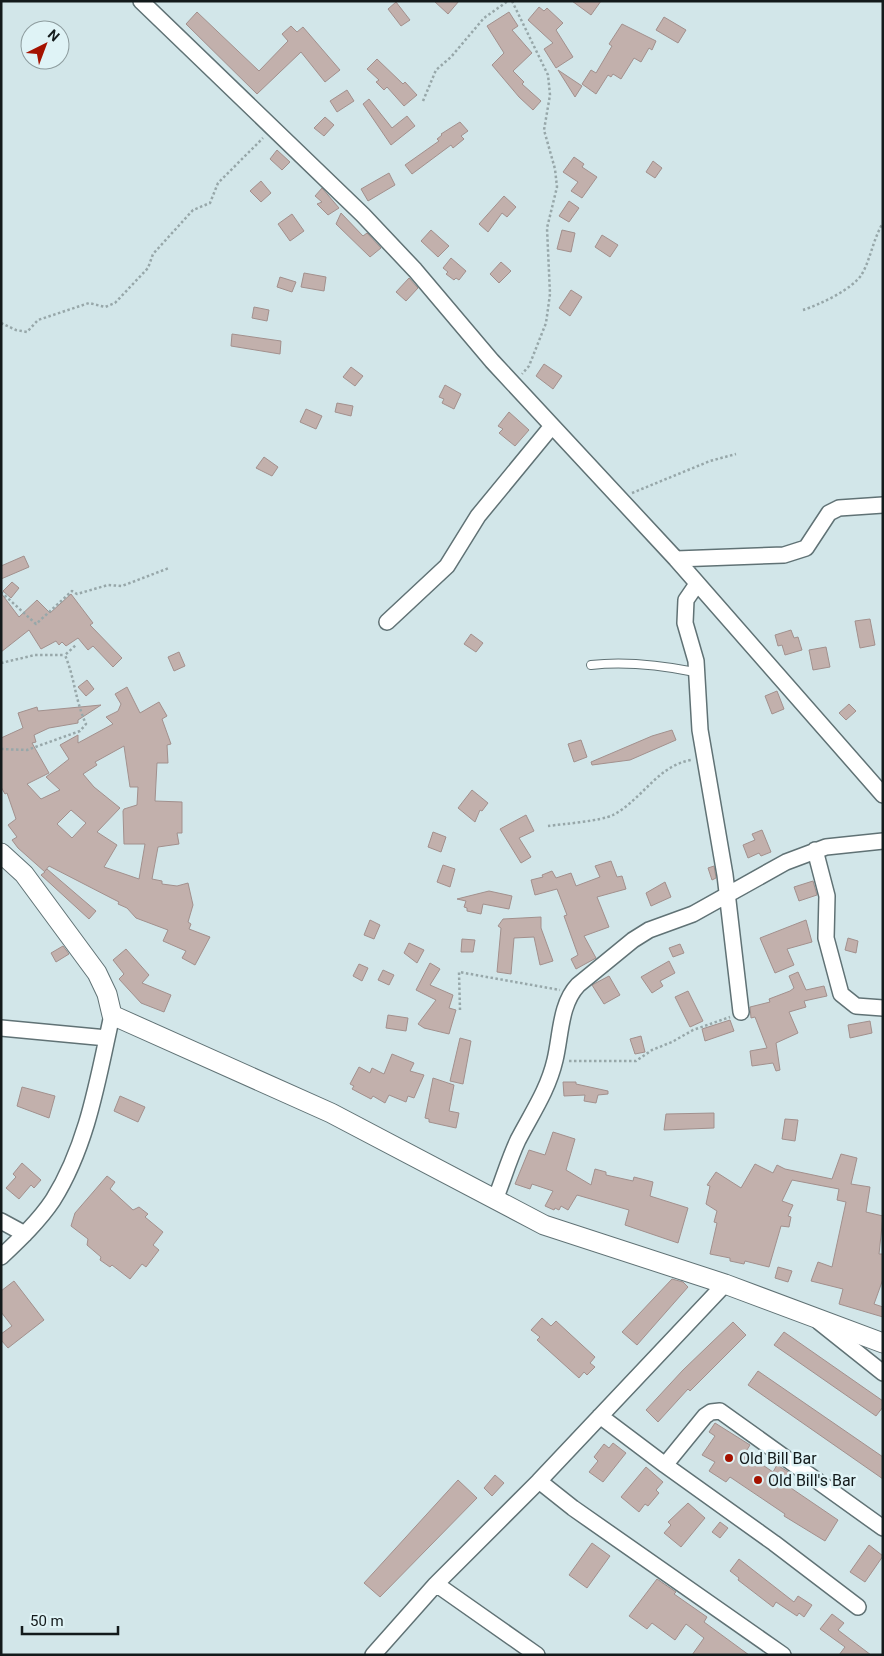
<svg xmlns="http://www.w3.org/2000/svg" width="884" height="1656" font-family="Roboto,sans-serif">
  <style>
    .building { fill: #c2b0ac; stroke: #a2908d; fill-rule: evenodd }
    .lines { fill: none; stroke-linecap: round; stroke-linejoin: round }
    .service-casing { stroke: #607275; stroke-width: 10 }
    .minor-casing { stroke: #607275; stroke-width: 18 }
    .tertiary-casing { stroke: #607275; stroke-width: 21 }
    .path { stroke: #97a7a9; stroke-width: 2.5; stroke-dasharray: 2.5 2.5; stroke-linecap: butt }
    .service { stroke: #fff; stroke-width: 8 }
    .minor { stroke: #fff; stroke-width: 15 }
    .tertiary { stroke: #fff; stroke-width: 19 }
    .poi-dot { fill: #a51200; stroke: #dff3f6; stroke-width: 2 }
    .labels { text-anchor: middle; dominant-baseline: central; stroke-width: 5; stroke-linejoin: round; paint-order: stroke }
    .poi-label { font-size: 16px; fill: #131a1b; stroke: #dff3f6; text-anchor: start }
  </style>
  <rect width="100%" height="100%" fill="#d2e6e9"/>
  <path class="building" d="M434,1h25l-11,13z
    M572,1h29l-10,14z
    M396,2l14,18 -9,6 -13,-17z
    M539,7l5,4 3,-3 16,15 -7,7 17,27 -17,11 -12,-19 9,-6 -25,-23z
    M197,12l62,59 29,-30 -6,-7 9,-8 6,6 6,-5 37,43 -15,12 -24,-30 -44,42 -71,-70z
    M509,12l9,14 -6,4 20,23 -19,18 11,11 -2,2 19,17 -8,9 -14,-13 -27,-32 12,-12 -17,-27z
    M664,17l22,13 -8,13 -22,-13z
    M622,24l34,17 -4,9 -3,-2 -8,14 -7,-4 -13,21 -8,-5 -2,3 -3,-2 -12,19 -14,-10 9,-14 5,3 16,-27 -3,-2z
    M377,59l26,25 2,-2 12,13 -13,11 -17,-19 -3,3 -8,-8 3,-2 -12,-11z
    M558,70l24,16 -7,11z
    M347,90l7,11 -17,11 -7,-11z
    M369,99l23,29 15,-12 8,10 -24,19 -28,-41z
    M325,117l9,8 -10,11 -10,-8z
    M460,122l8,9 -7,5 3,3 -11,9 -2,-3 -39,29 -7,-9 34,-24 -2,-2 5,-4 -1,-1z
    M277,150l13,12 -8,8 -12,-11z
    M574,157l10,7 -2,3 15,10 -15,21 -11,-7 7,-9 -15,-10z
    M653,161l9,7 -7,10 -9,-6z
    M389,173l6,12 -27,16 -7,-12z
    M261,181l10,12 -10,9 -11,-11z
    M322,188l17,20 -11,7 -11,-11 5,-2 -7,-6z
    M504,196l12,11 -9,10 -5,-4 -14,19 -9,-8z
    M569,201l10,7 -10,14 -10,-6z
    M341,213l22,23 4,-3 14,15 -11,9 -34,-33z
    M292,214l12,17 -14,10 -12,-17z
    M431,230l18,16 -11,11 -17,-16z
    M562,230l13,3 -4,19 -14,-3z
    M602,235l16,10 -8,12 -15,-10z
    M451,258l15,13 -7,9 -3,-2 -2,2 -8,-6 2,-2 -5,-4z
    M501,262l10,9 -12,12 -9,-9z
    M304,273l22,4 -2,14 -23,-4z
    M280,277l16,5 -4,10 -15,-5z
    M409,278l9,10 -12,13 -10,-9z
    M571,290l11,7 -12,19 -11,-8z
    M254,307l15,3 -2,11 -15,-3z
    M232,334l49,7 -1,13 -49,-8z
    M544,364l18,12 -9,13 -17,-13z
    M351,367l12,9 -8,10 -12,-9z
    M445,385l16,9 -7,15 -12,-6 2,-4 -5,-2z
    M337,403l16,3 -2,10 -16,-4z
    M306,409l16,7 -6,13 -16,-7z
    M509,412l20,18 -14,16 -16,-13 4,-4 -5,-3z
    M264,457l14,10 -6,9 -16,-8z
    M24,556l5,11 -28,12v-13z
    M12,582l7,6 -8,10 -8,-7z
    M1,593l18,24 18,-17 13,13 21,-19 22,29 -3,2 32,33 -9,9 -20,-21 -5,4 -10,-12 -12,8 -4,-4 -3,3 -3,-4 -15,8 -12,-19 -28,22z
    M870,619l5,26 -15,3 -5,-27z
    M791,630l3,8 4,-1 4,13 -17,5 -3,-10 -4,1 -3,-11z
    M471,634l12,9 -7,9 -12,-8z
    M826,647l4,20 -17,3 -4,-20z
    M179,652l6,14 -11,5 -6,-14z
    M87,680l7,9 -8,7 -8,-9z
    M127,687l13,26 19,-11 8,14 -5,3 9,25 -4,1 1,18h-11l-2,38 27,1v31h-5l2,11 -21,3 -6,32 10,2v3l15,2 11,-3 5,22 -5,17 3,2 -2,5 21,8 -15,28 -13,-7 4,-7 -23,-10 5,-11 -32,-12 -9,-10 -9,-4 1,-2 -70,-36 -4,5 2,-2 49,42 -7,8 -48,-44 4,-3 -27,-24 -6,-8 5,-3 -9,-12 8,-6 -9,-26 -2,1 -4,-7v-49l22,-10 -5,-15 19,-6 1,4 63,-6 -23,15v3l-29,5 -15,7 2,7 -4,1 17,30 -22,11 14,15 19,-9 -14,-13 23,-18 -9,-14 18,-10v8l35,-19 -7,-7 12,-6 3,-7 -6,-10zM124,746l6,41h8l-1,18 -13,4 -1,2 1,33h21l-6,35 -35,-12 13,-22 -20,-13 23,-24 -26,-21 -11,-13 14,-9 -2,-3zM71,810l15,13 -14,15 -15,-14z
    M777,691l7,18 -12,5 -7,-18z
    M849,704l7,7 -10,9 -7,-7z
    M672,730l4,10 -46,20 -38,5 -1,-3 61,-26z
    M581,740l6,17 -13,5 -6,-18z
    M472,790l16,13 -6,8 -2,-1 -5,12 -17,-14z
    M526,815l8,16 -15,7 12,19 -10,6 -21,-34z
    M762,830l9,22 -10,4 -2,-3 -11,5 -5,-13 12,-5 -3,-6z
    M433,832l13,5 -5,15 -13,-5z
    M611,861l6,16 5,-1 4,13 -29,8 12,30 -25,9 12,22 -20,11 -5,-10 7,-4 -14,-39 3,-1 -10,-26 -22,6 -4,-15 12,-3 -1,-2 10,-4 4,7 15,-5 5,13 24,-9 -5,-11z
    M443,865l12,4 -5,18 -13,-5z
    M714,866l2,12 -4,2 -4,-12z
    M813,881l4,14 -18,6 -5,-14z
    M665,882l6,15 -20,9 -5,-13z
    M489,891l23,5 -3,13 -26,-5 -2,10 -14,-3v-3l-3,-1 2,-6 -9,-2z
    M541,917v11l12,33 -13,4 -6,-28 -20,1 -3,36 -14,-2 4,-44 -3,-2 5,-7z
    M370,920l10,5 -6,14 -10,-4z
    M806,920l6,22 -25,7 7,16 -19,8 -15,-35z
    M848,938l10,3 -2,12 -11,-3z
    M462,939l13,1 -2,12h-12z
    M409,943l15,7 -7,13 -13,-10z
    M680,944l4,9 -11,4 -4,-9z
    M63,946l6,8 -13,8 -5,-9z
    M126,949l23,26 -7,8 29,12 -7,17 -23,-9 -22,-24 5,-5 -11,-14z
    M669,961l6,12 -15,8 3,5 -11,7 -11,-16z
    M430,963l10,6 -10,16 23,10 -4,13 7,2 -7,24 -25,-6 -6,-4 18,-24 -20,-10z
    M359,964l9,4 -6,13 -9,-5z
    M383,970l11,5 -5,10 -11,-5z
    M798,972l8,18 18,-4 3,10 -23,5 2,6 -17,5 9,21 -22,10 4,27 -4,1 -3,-8 -21,3 -2,-15 17,-3 -12,-31 -4,1 -1,-11 20,-5 -1,-3 21,-8 4,-3 -5,-12z
    M609,976l11,19 -16,9 -12,-19z
    M688,991l15,30 -13,6 -15,-30z
    M388,1015l20,3 -2,13 -20,-3z
    M730,1020l4,11 -29,10 -3,-12z
    M870,1021l2,12 -22,5 -2,-13z
    M641,1036l4,16 -10,2 -5,-15z
    M460,1038l11,3 -8,43 -13,-3z
    M392,1054l22,9 -4,8 14,4 -10,23 -6,-2 -2,6 -17,-7 -4,8 -12,-7 -2,3 -19,-10 2,-3 -4,-2 9,-17 11,6 2,-5 12,6z
    M433,1078l21,7 -5,26 10,2 -3,15 -27,-6v-3l-4,-1z
    M563,1082h13v2l32,7v3l-10,1 -2,8 -12,-2 1,-6 -21,1z
    M22,1087l33,9 -6,22 -32,-12z
    M120,1096l25,11 -7,15 -24,-11z
    M714,1113v15l-50,2 2,-16z
    M785,1119l13,1 -3,21 -13,-2z
    M553,1132l22,7 -9,31 25,15 4,-16 11,3v3l27,6 1,-4 19,5 -3,14 38,12 -10,35 -53,-18 4,-15 -52,-15 -9,15 -7,-4 -2,4 -4,-2 -1,2 -9,-4 8,-15 -21,-7 -2,5 -15,-5 14,-34 16,5z
    M841,1154l16,4 -6,26 19,3 -4,25 17,4 -4,38h4v25l-9,25 9,3v10l-44,-13 4,-15 -32,-8 7,-19 14,5 14,-65 -9,-2 2,-11 -47,-9 -10,21 11,4 -5,11 3,1 -2,10 -8,-1 -12,41 -24,-6 -1,3 -14,-3v-3l-20,-4 7,-31 -3,-1 3,-11 -11,-7 4,-18 -3,-1 9,-13 25,16 14,-24 18,9 4,-8 8,4 47,10z
    M22,1163l19,17 -7,8 -3,-3 -12,14 -13,-11 10,-11 -3,-3z
    M107,1176l8,6 -5,7 23,21 6,-3 9,7 -3,3 18,15 -10,13 6,5 -13,17 -4,-3 -12,15 -18,-14 -2,2 -10,-7 1,-3 -14,-12 1,-6 -17,-13 4,-13z
    M778,1267l14,4 -4,11 -13,-4z
    M672,1279l11,3 5,5 -51,58 -15,-13z
    M14,1281l30,39 -36,28 -7,-8v-6l11,-8 -11,-14v-21z
    M542,1318l9,8 5,-5 39,36 -5,6 5,4 -8,8 -3,-3 -5,6 -42,-38 3,-3 -9,-7z
    M733,1322l13,13 -56,56 -2,-2 -30,33 -12,-12 37,-40z
    M784,1332l99,69v6l-7,9 -102,-71z
    M758,1371l125,86v22l-135,-94z
    M715,1423l35,22 -5,8 28,19 4,-7 15,9 -7,10 53,36 -13,21 -41,-25 1,-2 -55,-37 -4,5 -17,-11 6,-9 -13,-7 13,-19 -6,-4z
    M613,1443l13,10 -23,29 -14,-10 9,-11 -4,-4 10,-13 5,4z
    M646,1467l17,15 -7,8 3,3 -11,13 -3,-2 -6,8 -18,-15z
    M495,1475l9,8 -12,13 -8,-8z
    M458,1480l19,18 -97,99 -16,-14z
    M688,1503l17,15 -24,29 -17,-14 7,-8 -3,-3z
    M720,1522l8,6 -8,10 -8,-6z
    M592,1543l18,13 -23,32 -18,-13z
    M869,1545l14,11 -18,26 -15,-10z
    M739,1559l55,43 4,-6 14,9 -8,12 -5,-4 -2,3 -21,-14 -3,5 -35,-27 1,-2 -9,-7z
    M657,1579l19,13 -2,2 33,23 -3,5 45,33h-57l12,-17 -18,-14 -11,16 -23,-17 -5,6 -18,-13z
    M832,1614l12,9 -6,7 33,25h-32l6,-8 -25,-18z"/>
  <g class="lines">
    <g class="service-casing">
      <path id="service" d="M591,665c35,-4 69,0 104,7"/>
    </g>
    <g class="minor-casing">
      <path id="minor" d="M141,1l222,214 52,55 77,91 184,198 207,236
        M676,559l108,-4 22,-7 23,-35 10,-5 44,-3
        M697,584l-11,16 -1,23 11,38 4,69 25,145 16,137
        M387,622l60,-56 31,-50 74,-90
        M815,850l12,46 -1,42 15,56 15,12 27,2
        M1,1028l106,10
        M495,1200c8,-20 14,-41 23,-60 14,-27 30,-50 37,-80 6,-25 5,-56 23,-75l55,-45 16,-10 44,-16 93,-52 40,-15 57,-6
        M1,1221l24,13
        M1,1257c18,-17 38,-36 52,-57 35,-56 45,-122 59,-185
        M819,1322l64,51
        M600,1416l65,49 109,78 84,64
        M665,1465l40,-49 6,-4 9,-1 163,117
        M539,1481l186,-197
        M436,1584l101,71
        M373,1655l63,-71 103,-103 34,27 210,147"/>
    </g>
    <g class="tertiary-casing">
      <path id="tertiary" d="M1,853l23,21 73,99 10,21 5,21 219,98 213,112 181,59 158,59"/>
    </g>
    <path class="path" d="M512,1l36,74 2,20 -6,35 11,39 2,18 -10,41 3,66 -4,29 -17,43 -7,8
      M423,101l13,-31 15,-13 33,-39 24,-17
      M803,310c16,-5 50,-21 59,-36 9,-16 11,-35 21,-51
      M1,323l15,7 11,2 11,-12 51,-17 16,4 10,-4 33,-35 5,-14 40,-44 17,-7 8,-20 45,-45
      M632,493l78,-32 26,-7
      M1,592l35,32 36,-33 5,3 31,-9 14,1 47,-18
      M1,663l34,-8h30
      M1,749l26,1 53,-19 6,-7c-11,-24 -11,-45 -21,-69l11,-10
      M548,826c15,-2 53,-5 65,-11 30,-16 44,-49 78,-55
      M460,1010l-1,-38 101,18
      M569,1061h67l16,-11 20,-8 21,-12 37,-13"/>
    <use href="#service" class="service"/>
    <use href="#minor" class="minor"/>
    <use href="#tertiary" class="tertiary"/>
  </g>
  <g class="poi-dot">
    <circle cx="729" cy="1458" r="5"/>
    <circle cx="758" cy="1480" r="5"/>
  </g>
  <g class="labels">
    <g class="poi-label">
      <text x="739" y="1458">Old Bill Bar</text>
      <text x="768" y="1480">Old Bill's Bar</text>
    </g>
  </g>
  <rect width="884" height="1656" fill="none" stroke="#131a1b" stroke-width="5"/>
  <g transform="translate(45 45) rotate(42)"><circle r="24" fill="#dff3f6" stroke="#8d9c9e"/>
  <path d="M0-4L9 19L0 12L-9 19Z" fill="#a51200"/>
  <text y="-8" font-size="14" font-weight="bold" text-anchor="middle" fill="#131a1b">N</text>
  </g>
  <path d="M22 1626v8h96v-8" fill="none" stroke="#131a1b" stroke-width="2.5"/>
  <text x="30" y="1626" font-size="15" fill="#131a1b" stroke="#dff3f6" stroke-width="4" paint-order="stroke">50 m</text>
</svg>
